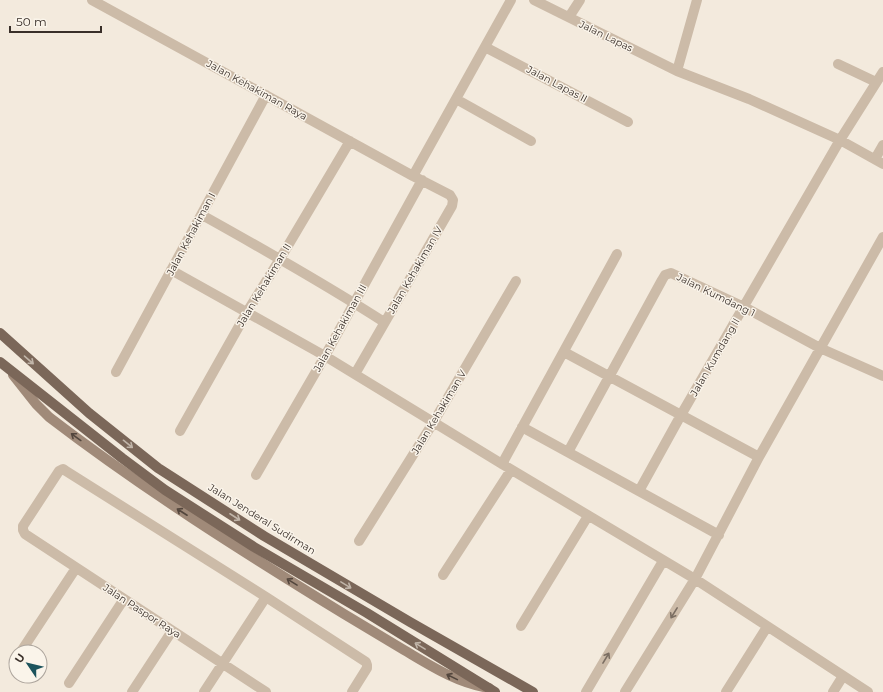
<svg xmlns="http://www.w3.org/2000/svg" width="883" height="692" font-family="Montserrat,sans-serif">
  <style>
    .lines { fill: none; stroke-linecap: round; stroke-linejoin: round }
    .street { stroke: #ccbba8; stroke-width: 10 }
    .secondary { stroke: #a08a79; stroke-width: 10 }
    .primary { stroke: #7b6759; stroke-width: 10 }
    .oneway { stroke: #c1b5a9 }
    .oneway2 { stroke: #53463d }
    .oneway3 { stroke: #7b6e62 }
    .labels { text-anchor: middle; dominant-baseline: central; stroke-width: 3; stroke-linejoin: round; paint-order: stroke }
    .street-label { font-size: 10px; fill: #392f29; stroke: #faf4ea }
  </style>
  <rect width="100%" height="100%" fill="#f3eadd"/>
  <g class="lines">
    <path class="street" d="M92,0l321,176 37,19 3,5 -1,6 -97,168
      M534,0l143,71 72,28 91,41 43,24
      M569,17l11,-17
      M485,47l143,75
      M838,64l38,18
      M677,71l20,-71
      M456,99l75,42
      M875,159l8,-14
      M413,176l98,-176
      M202,215c61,34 123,69 182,107
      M171,270l154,86 177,108 193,115 173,113
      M564,352l195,105
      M116,372l150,-277
      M522,427l197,108
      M180,431l67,-119 33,-53 70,-118
      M568,452l94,-172 3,-5 6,-2 73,34 76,41 63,28
      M502,464l115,-210
      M256,475l69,-119 97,-176
      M639,491l42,-76 159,-275 43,-68
      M359,541l74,-118 83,-142
      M443,575l68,-105
      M521,626l67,-110
      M22,650l54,-82
      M69,683l55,-84
      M132,692l40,-61
      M204,692l62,-95
      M266,692l-241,-158 -2,-4v-4l36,-55 4,-2 3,2 200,126 100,65 1,3v3l-15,24
      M586,692l77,-131
      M625,692l70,-113 64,-122 124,-220
      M726,692l41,-65
      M833,692l10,-16"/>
    <path class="secondary" d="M13,375l23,29 13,13c94,72 194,135 295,197 20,12 40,24 60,36 27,16 53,33 85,38"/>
    <path class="primary" d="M0,333l89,80 69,55 106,68 146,86 123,70
      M0,362l122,96 43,32 89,57 113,66 128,79"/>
  </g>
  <defs><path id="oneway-shaft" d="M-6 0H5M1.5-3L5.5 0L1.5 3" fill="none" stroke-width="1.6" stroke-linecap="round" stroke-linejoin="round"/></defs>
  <g class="oneway">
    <use href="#oneway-shaft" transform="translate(29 360) rotate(41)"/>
    <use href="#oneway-shaft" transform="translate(128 444) rotate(39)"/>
    <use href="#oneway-shaft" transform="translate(235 517) rotate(33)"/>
    <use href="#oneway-shaft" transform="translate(346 585) rotate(31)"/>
    <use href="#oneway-shaft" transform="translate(420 646) rotate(-149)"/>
  </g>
  <g class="oneway2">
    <use href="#oneway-shaft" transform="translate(76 437) rotate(-144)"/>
    <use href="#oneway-shaft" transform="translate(182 512) rotate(-147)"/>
    <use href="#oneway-shaft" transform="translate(292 582) rotate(-148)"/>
    <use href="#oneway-shaft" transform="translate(452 677) rotate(-154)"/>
  </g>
  <g class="oneway3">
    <use href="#oneway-shaft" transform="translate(674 613) rotate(122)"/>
    <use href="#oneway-shaft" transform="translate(606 658) rotate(-59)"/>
  </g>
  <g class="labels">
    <g class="street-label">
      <text transform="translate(606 36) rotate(26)">Jalan Lapas</text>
      <text transform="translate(557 84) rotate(28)">Jalan Lapas II</text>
      <text transform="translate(257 90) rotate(29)">Jalan Kehakiman Raya</text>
      <text transform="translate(191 234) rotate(-62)">Jalan Kehakiman I</text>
      <text transform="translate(415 270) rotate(-60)">Jalan Kehakiman IV</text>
      <text transform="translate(264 285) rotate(-59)">Jalan Kehakiman II</text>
      <text transform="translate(716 295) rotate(26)">Jalan Kumdang 1</text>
      <text transform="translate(340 328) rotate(-61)">Jalan Kehakiman III</text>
      <text transform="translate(715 357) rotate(-60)">Jalan Kumdang II</text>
      <text transform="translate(439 412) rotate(-59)">Jalan Kehakiman V</text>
      <text transform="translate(262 519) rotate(32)">Jalan Jenderal Sudirman</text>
      <text transform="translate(142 611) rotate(33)">Jalan Paspor Raya</text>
    </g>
  </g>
  <g transform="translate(28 664) rotate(305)"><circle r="19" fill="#faf4ea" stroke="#ada59d"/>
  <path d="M0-3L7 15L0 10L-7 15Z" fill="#1c535c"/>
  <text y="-6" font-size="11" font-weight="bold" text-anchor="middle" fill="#392f29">U</text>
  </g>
  <path d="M10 26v6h91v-6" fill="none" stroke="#392f29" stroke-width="2"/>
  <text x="16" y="26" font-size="12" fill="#392f29" stroke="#faf4ea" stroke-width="3" paint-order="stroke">50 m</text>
</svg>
